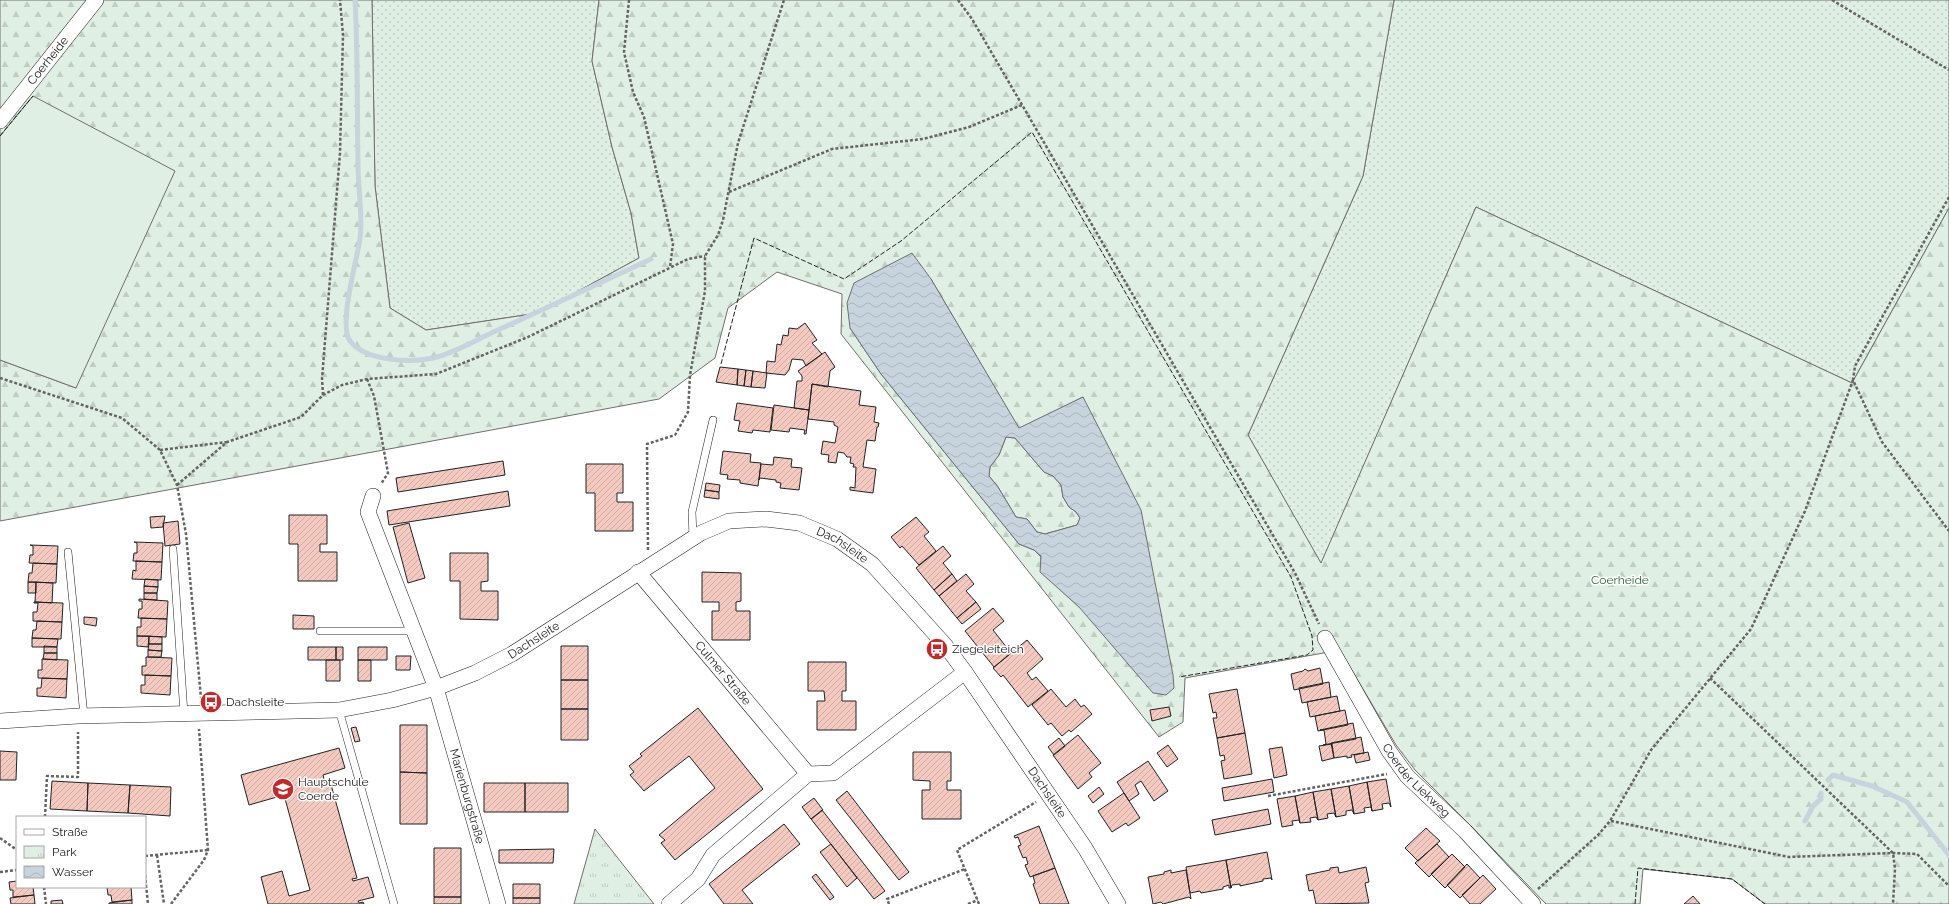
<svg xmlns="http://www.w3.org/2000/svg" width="1949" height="904" font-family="Raleway,sans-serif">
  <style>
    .grass { fill: url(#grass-dots); stroke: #6f6f6f }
    .forest { fill: url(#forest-firs); stroke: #6f6f6f; fill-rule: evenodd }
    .park { fill: url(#park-tufts); stroke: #6f6f6f }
    .pitch { fill: #e0efe3; stroke: #6f6f6f }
    .water { fill: url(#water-waves); stroke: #6f6f6f; fill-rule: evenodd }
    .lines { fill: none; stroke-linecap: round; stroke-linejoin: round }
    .stream { stroke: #c7d3dd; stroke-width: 5 }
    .building { fill: url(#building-hatch); stroke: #222 }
    .service-casing { stroke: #222; stroke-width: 8 }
    .minor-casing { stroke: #222; stroke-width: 16 }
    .path { stroke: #646464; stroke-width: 2.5; stroke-dasharray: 3 2; stroke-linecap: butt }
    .service { stroke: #fff; stroke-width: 7 }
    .minor { stroke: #fff; stroke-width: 15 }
    .fence { stroke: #222; stroke-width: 1; stroke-dasharray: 5 2; stroke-linecap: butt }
    .labels { text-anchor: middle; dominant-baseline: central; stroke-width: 3; stroke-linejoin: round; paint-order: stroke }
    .street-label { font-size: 12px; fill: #222; stroke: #fff }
    .park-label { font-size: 12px; fill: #2f5e38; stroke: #fff }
    .poi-label { font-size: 12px; fill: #222; stroke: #fff; text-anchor: start }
  </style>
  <defs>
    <pattern id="grass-dots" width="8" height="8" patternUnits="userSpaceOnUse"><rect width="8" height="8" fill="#e0efe3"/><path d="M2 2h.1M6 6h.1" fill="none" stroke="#c0cdc2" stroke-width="1.8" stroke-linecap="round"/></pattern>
    <pattern id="forest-firs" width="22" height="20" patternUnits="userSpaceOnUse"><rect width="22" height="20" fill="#e0efe3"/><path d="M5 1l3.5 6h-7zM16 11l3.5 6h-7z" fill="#c0cdc2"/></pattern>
    <pattern id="park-tufts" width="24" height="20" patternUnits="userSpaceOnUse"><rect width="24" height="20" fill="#e0efe3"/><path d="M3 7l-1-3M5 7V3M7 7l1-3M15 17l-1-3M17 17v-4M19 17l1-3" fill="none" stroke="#c0cdc2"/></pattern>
    <pattern id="water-waves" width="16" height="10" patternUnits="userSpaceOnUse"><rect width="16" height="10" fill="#c7d3dd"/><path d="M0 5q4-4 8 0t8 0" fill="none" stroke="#abb5bd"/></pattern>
    <pattern id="building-hatch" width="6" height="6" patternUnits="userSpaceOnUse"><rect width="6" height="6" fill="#f3c9c0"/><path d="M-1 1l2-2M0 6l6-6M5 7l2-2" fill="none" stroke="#d0aca5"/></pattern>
  </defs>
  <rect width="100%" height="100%" fill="#fff"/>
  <path class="grass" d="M372,0h227l-7,61 20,86 19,66 8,45 -101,55 -112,17 -36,-22 -15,-122z
    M1394,0h555v208l-97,175 -376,-176 -155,357 -73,-129 115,-259z"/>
  <path class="forest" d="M0,0h372l3,186 15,122 36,22 112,-17 101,-55 -8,-45 -19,-66 -20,-86 7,-61h795l-31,176 -115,259 73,128 155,-356 376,176 97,-175v696h-184l-33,-25 -89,-10 -3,35h-94l-77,-80 -54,-54 -19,-25 -56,-95 -155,28 -2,44 -24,15 -318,-403 1,-40 -65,-22 -49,36 -13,50 -56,41 -659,122v-161l76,28 -43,-292 -33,40zM931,279l88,150 64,-32 -4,210 -38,-35v-15l-7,-7 -15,-6 -138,-170 -31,-46z
    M1006,437l9,1 29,34 9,4 8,9 2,12 6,10 7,5 4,6 -3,7 -32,9 -8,-2 -10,-13 -11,-2 -18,-30 -9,-11 1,-9 9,-12z"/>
  <path class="park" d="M595,829l59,75h-80z"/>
  <path class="pitch" d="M33,96l142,75 -99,217 -76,-28v-224z"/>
  <path class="water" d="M912,253l19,26 88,149 64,-31 58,113 32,165 1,13 -8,7 -13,-2 -74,-86 -39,-35 1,-16 -7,-6 -15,-6 -138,-170 -31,-46 -3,-25 7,-20zM1006,437l9,1 29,34 9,4 8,9 2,12 6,10 7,5 4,6 -3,7 -32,9 -8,-2 -10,-13 -11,-2 -18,-30 -9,-11 1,-9 9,-12z"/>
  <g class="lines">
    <path class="stream" d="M355,0c3,55 2,110 3,165 0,25 5,49 2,74 -3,21 -22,86 -10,102 15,20 60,22 83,17 22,-5 44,-19 65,-28 51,-23 102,-47 153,-71
      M1828,780l5,-5 39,11 35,16 42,53
      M1805,821l8,-15 8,-7v-6"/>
  </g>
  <path class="building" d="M805,323l12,17 -5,3 10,11 -16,12 -3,-6 -11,-1 -3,11 -4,5 -19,-2 1,-12 8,1 2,-18 4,1 2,-10 5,1 1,-8 8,1z
    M825,352l10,15 -5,4 -2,16 -16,-3 -3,26 -15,-2 3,-27h5v-5l-4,-5z
    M720,367l18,2 -1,16 -21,-3z
    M738,369l8,1 -2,16 -7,-1z
    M746,370l7,1 -2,16 -7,-1z
    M753,371l14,2 -2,15 -14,-1z
    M812,384l49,7 -2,14 17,2 -2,15 5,1 -1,4h-1l-2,14 -8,-1 -4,27 13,2 -3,24 -23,-3v-3l5,1 1,-21h-3l1,-3 -4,-1 1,-6h-4l-3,-4 -6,-1 -2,11 -8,-1 1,-7 -8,-1 2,-13 12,2 3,-16 -4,-2v-3l-26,-3z
    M737,403l36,5 -3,24 -17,-2 -1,3 -14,-2 2,-10 -6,-1z
    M774,405l35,5 -3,24h-2l1,-4 -15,-2 -1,4 -18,-2z
    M723,451l28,3 -1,8 11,1 -3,23 -18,-3v-3l-13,-1 1,-4 -8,-1z
    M774,457l18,2 -1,8 11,1 -3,22 -19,-2 1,-5 -5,-1v-2l-16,-2 -1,2 2,-16 12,1z
    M503,461l2,14 -107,17 -2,-14z
    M586,464h37v29h-6v9h16v29h-38v-38h-9z
    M706,483l14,2 -1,7 -14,-2z
    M705,490l14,2v7l-15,-2z
    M508,491l2,15 -121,19 -2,-14z
    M289,515h38v29h-7v8h17v29h-39v-37h-9z
    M165,516l-2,11 -12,1 -1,-11z
    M916,517l13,15 -5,4 12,15 -17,14 -17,-19 -2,2 -9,-11z
    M178,521l2,23 -15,2 -2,-23z
    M409,523l16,55 -17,5 -15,-56z
    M134,542l29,1 -1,19 -29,-1 1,-8h3v-10z
    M30,545l28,1 -1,18 -28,-1 1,-8h3v-9z
    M943,546l8,10 -8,7 9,11 -18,16 -18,-22z
    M450,553h38v28l-7,1v9h17v29l-38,-1v-38h-10z
    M136,561l26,1 -1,18 -29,-1 1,-9 3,1z
    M33,563l24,1 -1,19 -28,-1 1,-9h3z
    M702,572l39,1v28l-5,1v9h14v29h-38v-29h7v-9h-17z
    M952,574l5,7 -18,15 -5,-6z
    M966,574l8,10 -8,7 10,11 -19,16 -18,-22z
    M145,579l13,1v7l-14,-1z
    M28,582h8v11h-8z
    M36,582l17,1 -1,20 -17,-1z
    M144,586l14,1 -1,6h-13z
    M144,593h13v7l-13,-1z
    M139,599l29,2 -1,18 -29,-1 1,-9h3v-8h-3z
    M34,602l29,1 -1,19 -29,-1v-9h4l1,-9h-4z
    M976,602l5,7 -19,15 -5,-6z
    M993,608l11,13 -11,9 18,23 -17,14 -29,-36z
    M293,615l21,1v13h-21z
    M84,617l13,1 -1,8 -12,-2z
    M141,618l26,1 -1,18 -29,-1v-9h4z
    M37,621l25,1 -1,17 -29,-1 1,-8h3z
    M137,636h12l-1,11 -11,-1z
    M149,636l13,1v7h-13z
    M32,638l26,1 -1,8h-25z
    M1027,640l16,19 -16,14 5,7 4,-3 12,14 -20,16 -25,-32 -2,2 -8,-9z
    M149,644h13v7l-14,-1z
    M44,646l13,1v6h-13z
    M561,646h27v34h-27z
    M308,647h28v13h-28z
    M336,647h7v13h-7z
    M358,647h29v13h-29z
    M148,650l14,1 -1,6h-13z
    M44,653h13v7l-14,-1z
    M396,656h15l-1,14h-14z
    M146,657l26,1 -1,18 -29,-1v-9h4z
    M42,659l26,1 -1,19 -29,-1v-8h4z
    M326,660h14v21h-14z
    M358,660h13v21h-13z
    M808,662h38v29h-4v10h14v29h-39v-29h8l-1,-10h-16z
    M1320,668l3,16 -29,6 -3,-16 12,-3 2,-2 3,2z
    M145,675l26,1 -1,19 -29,-2v-8h4z
    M42,678l25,1 -1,19 -29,-2v-8h4z
    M561,680h27v29h-27z
    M1329,682l2,15 -29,6 -3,-15z
    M1051,689l15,18 9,-8 6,8 3,-2 8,9 -21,18 -2,-2 -7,6 -11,-13 -3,2 -16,-20z
    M1237,689l8,44 -28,5 -4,-20h4l-1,-6 -3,1 -4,-19z
    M1337,696l3,15 -30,6 -3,-15z
    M1169,707l2,9 -19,5 -2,-11z
    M698,708l65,81 -88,71 -14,-17 4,-3 -6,-5 56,-47 -26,-32 -45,35 -14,-16 4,-3 -5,-6 13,-10 -2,-2z
    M561,709h27v31h-27z
    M1345,710l3,15 -30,6 -3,-15z
    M1353,723l3,16 -33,6 3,-1 -2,-14h-4z
    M400,725h27v48l-27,-1z
    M356,727l4,14 -5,1 -4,-14z
    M1245,733l7,41 -28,5 -3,-18 4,-1 -1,-5 -4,1 -3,-18z
    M1078,735l23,28 -12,10 3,4 -14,12 -25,-34z
    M1361,737l3,16 -13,2 1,2 -5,1v-2l-13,2 -3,-15z
    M1059,738l6,8 -11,9 -6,-8z
    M1332,744l2,14 -12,3 -3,-15z
    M1168,745l10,14 -11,8 -10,-14z
    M1282,747l5,28 -13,3 -5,-29z
    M339,748l6,20 -22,7 2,8 5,-2 27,97 -5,1 1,2 15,-4 6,20 -16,4 1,2 4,-1 1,2h-96l-7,-27 21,-6 7,25 21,-6 -26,-95 -35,10 -8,-30z
    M0,751l17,1 -1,28h-16z
    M913,752h38v29h-4v9h14v29h-39v-29h8v-9l-17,-1z
    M1368,752l2,8 -14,3 -2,-8z
    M1148,761l20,30 -14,10 -13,-20 -6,4 4,9 -10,7 -12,-19z
    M400,772l27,1v51h-27z
    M1272,779l2,13 -50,9 -2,-13z
    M1386,779l5,28 -2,-4 -7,1 1,5 -11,2 -5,-29z
    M52,781l36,2 -1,28 -37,-2z
    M1367,782l5,29 -1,-4 -7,1 1,4 -11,2 -5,-28z
    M88,783l42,2 -2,28 -41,-2z
    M484,783h41v29h-41z
    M525,783h43v29h-43z
    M130,785l41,2 -1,29 -42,-3z
    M1349,786l5,28 -2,-4 -6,1v4l-10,2 -5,-28z
    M1099,787l5,7 -11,9 -5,-7z
    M1331,789l5,28 -2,-4 -7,1 1,4 -10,2 -5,-28z
    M847,791l62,81 -10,8 -63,-80z
    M1313,792l5,28 -2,-3 -6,1 1,4 -11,1 -5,-27z
    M1124,793l16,25 -12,8 -2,-3 -14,9 -14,-21z
    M1295,796l5,27 -1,-3 -7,1 1,4 -11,2 -5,-28z
    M814,798l9,12 -12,9 -9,-12z
    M1268,809l3,15 -56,11 -3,-15z
    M822,810l63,81 -11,8 -63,-80z
    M784,824l16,20 -58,46 11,14h-29l-15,-20z
    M1039,826l16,42 -25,9 -5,-12 3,-1 -2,-7 -3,1 -5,-12 3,-1 -3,-8 -3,1 -1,-2z
    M1426,828l14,13 -22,20 -13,-13z
    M831,844l26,34 -10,9 -27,-35z
    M1437,844l12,13 -20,20 -14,-14z
    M434,848h27v49h-27z
    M554,849l-1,14h-54v-13z
    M1267,852l5,28 -1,-2 -8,1v2l-23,5v-2l-8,1 -1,3 -5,-28z
    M1452,854l13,13 -20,21 -14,-14z
    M1226,860l5,28h-2v-3l-6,2v2l-22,4 -1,-2 -10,2 -4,-26z
    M1467,864l13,14 -20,20 -13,-13z
    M1338,867l1,6 27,-6 3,15 -4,1 4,20 -53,1 -3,-14 -4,1 -3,-16 24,-5v-2z
    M1055,868l14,36h-29l-7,-20 2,-1 -2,-7z
    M1171,870v3l15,-3 5,29 -2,-2 -26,7 -2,-2 -8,2 -5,-27 16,-3v-2z
    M816,874l18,23 -4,3 -18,-23z
    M1483,875l13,14 -16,15h-10l-8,-9z
    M17,881v6h16l1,8 -21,2v-7h-3l-1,-8z
    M513,884h27v14h-27z
    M107,887h24l1,13 -20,2 -1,-7h-3z
    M34,895l1,9h-24l-1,-6z
    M1693,896l7,8h-16z
    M434,897h27v7h-27z
    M513,898h27v6h-27z
    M62,900l1,4h-12v-3z
    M132,900v4h-23v-1z"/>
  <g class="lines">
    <g class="service-casing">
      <path id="service" d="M693,537l-1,-25 21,-92
        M173,549l11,165
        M68,552l16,164
        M320,631h94
        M339,710l55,194"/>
    </g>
    <g class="minor-casing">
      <g id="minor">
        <path id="s1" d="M0,121l96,-121"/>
        <path id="s2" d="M373,496l-5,16 68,176 62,216"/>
        <path id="s3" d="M638,572l170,202 25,-1 132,-101"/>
        <path id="s4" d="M1325,638l64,113 18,25 58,55 68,73"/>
        <path id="s5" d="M0,721l78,-5 261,-6 53,-10 44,-12 39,-15 37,-19 189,-121 28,-12 37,-2 33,4 38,16 35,25 73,81 20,27 120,176 33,56"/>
        <path d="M669,904l29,-25 15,-24 95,-81"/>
      </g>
    </g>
    <path class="path" d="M629,0l-5,52 9,40 11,25 29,127 -3,23
      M958,0l14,19 323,554 24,51
      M1832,0l117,70
      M729,192l103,-43 91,-10 46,-12 53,-22
      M1949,197l-94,169 -2,14 29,62 67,89
      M0,378l122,40 38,32 17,35 9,49 15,164
      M367,379l7,17 14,77 -7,11
      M323,395l-1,-16 18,-226 3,-118 -3,-35
      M160,450l67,-8
      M177,485l50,-43 74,-25 22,-22 19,-10 25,-6 69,-5 92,-37 160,-78 17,-3
      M648,550l-1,-106 28,-9 13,-23 2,-37 15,-84v-35l13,-21 5,-15 15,-77 46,-143
      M1710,678l183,175 2,16 -2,35
      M1268,796l119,-22
      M45,817l2,-41 31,1v-45
      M1611,821l178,36 104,-4 24,1 32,32
      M0,838l17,12
      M157,855l7,49
      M145,856l63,-6
      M0,872l17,-2
      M145,875l3,29
      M44,887l2,17
      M1538,889l60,-54 12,-14 41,-71 100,-121 54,-118 48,-131
      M171,904l33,-44 4,-10 -9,-121
      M889,904l-2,-5 78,-30
      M968,904l10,-4
      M979,904l-22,-54 79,-48"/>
    <use href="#service" class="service"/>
    <use href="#minor" class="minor"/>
    <path class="fence" d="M0,136l33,-40
      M721,364l33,-126 90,41 57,-38 131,-109 259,445 21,59 1,14 -6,5 -128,22
      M1635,904l3,-36 94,11 33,25"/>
  </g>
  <defs>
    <g id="bus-disc" transform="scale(1.15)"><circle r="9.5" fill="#c62828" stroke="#fff"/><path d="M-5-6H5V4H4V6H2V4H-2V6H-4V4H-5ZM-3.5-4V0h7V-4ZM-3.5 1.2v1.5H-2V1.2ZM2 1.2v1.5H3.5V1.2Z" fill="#fff"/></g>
    <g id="school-disc" transform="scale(1.15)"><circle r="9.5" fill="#c62828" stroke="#fff"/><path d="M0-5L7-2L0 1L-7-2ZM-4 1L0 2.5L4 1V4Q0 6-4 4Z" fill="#fff"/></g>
  </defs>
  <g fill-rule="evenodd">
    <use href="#bus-disc" x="937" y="649"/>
    <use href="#bus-disc" x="211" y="702"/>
    <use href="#school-disc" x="283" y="789"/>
  </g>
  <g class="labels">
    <g class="street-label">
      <text stroke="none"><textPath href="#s1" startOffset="77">Coerheide</textPath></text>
      <text stroke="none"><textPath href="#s5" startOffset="896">Dachsleite</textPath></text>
      <text stroke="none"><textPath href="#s5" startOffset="548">Dachsleite</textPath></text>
      <text stroke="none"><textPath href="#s3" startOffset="132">Culmer Straße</textPath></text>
      <text stroke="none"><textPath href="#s4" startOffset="170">Coerder Liekweg</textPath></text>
      <text stroke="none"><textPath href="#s5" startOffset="1220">Dachsleite</textPath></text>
      <text stroke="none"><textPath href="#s2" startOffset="318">Marienburgstraße</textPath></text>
    </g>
    <g class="park-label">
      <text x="1620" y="580">Coerheide</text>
    </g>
    <g class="poi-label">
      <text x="952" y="649">Ziegeleiteich</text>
      <text x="226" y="702">Dachsleite</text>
      <text x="298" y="782">Hauptschule<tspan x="298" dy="14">Coerde</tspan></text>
    </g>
  </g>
  <rect x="16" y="816" width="130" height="72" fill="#ffffff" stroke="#a7a7a7"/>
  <rect x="24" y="829" width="20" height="6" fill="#ffffff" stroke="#a7a7a7"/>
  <text x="52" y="836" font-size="12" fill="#222222">Straße</text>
  <rect x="24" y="846" width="20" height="12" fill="url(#park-tufts)" stroke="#a7a7a7"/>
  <text x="52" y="856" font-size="12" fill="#222222">Park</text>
  <rect x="24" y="866" width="20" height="12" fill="url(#water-waves)" stroke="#a7a7a7"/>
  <text x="52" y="876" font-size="12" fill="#222222">Wasser</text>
</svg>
